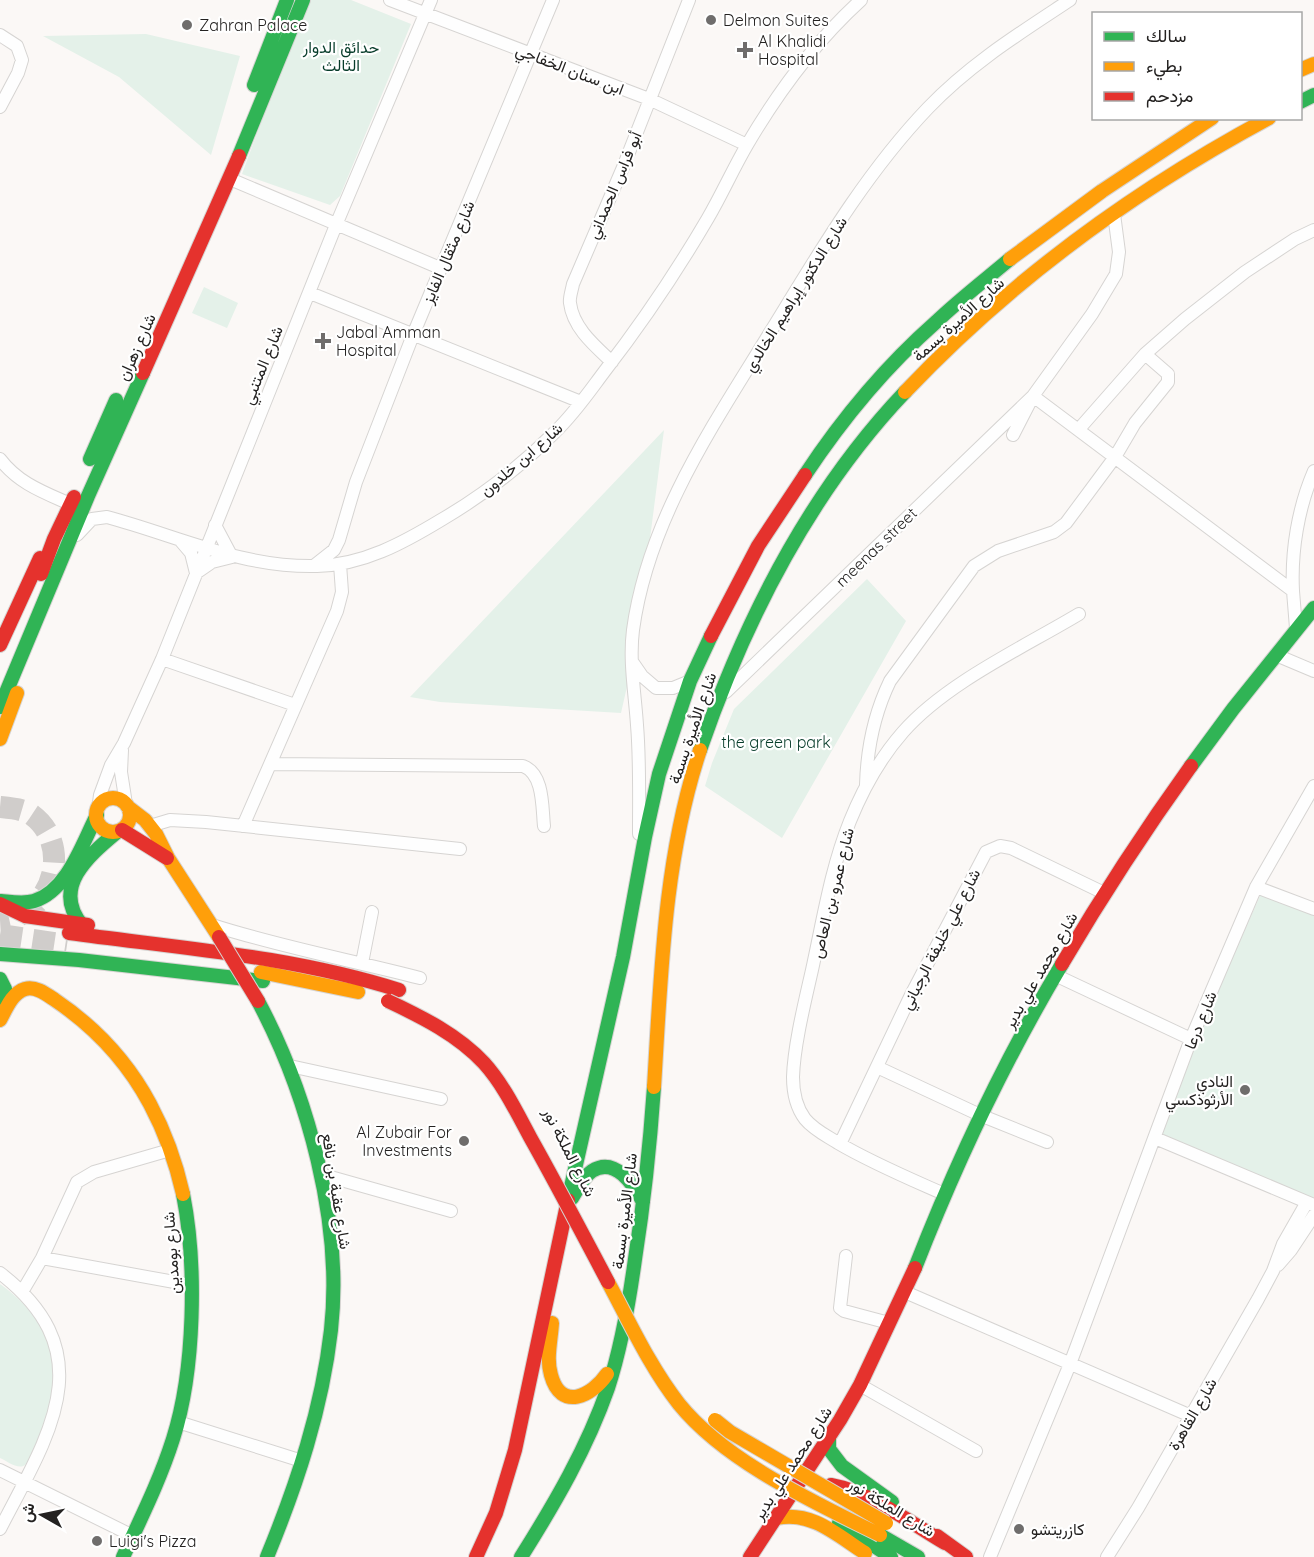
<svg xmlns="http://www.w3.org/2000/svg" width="1314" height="1557" font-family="Quicksand,Vazirmatn,sans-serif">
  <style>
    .green { fill: #e4f1e9 }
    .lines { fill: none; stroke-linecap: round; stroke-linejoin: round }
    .highway-tunnel { stroke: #d0cdcb; stroke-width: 22; stroke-dasharray: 22 11; stroke-linecap: butt }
    .street-casing { stroke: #d6d4d2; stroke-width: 14 }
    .fast-casing { stroke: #d6d4d2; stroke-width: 16 }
    .slow-casing { stroke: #d6d4d2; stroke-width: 16 }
    .jam-casing { stroke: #d6d4d2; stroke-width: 16 }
    .street { stroke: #fefefe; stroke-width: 12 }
    .fast { stroke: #30b455; stroke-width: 14 }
    .slow { stroke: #ff9f0a; stroke-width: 14 }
    .jam { stroke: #e5322d; stroke-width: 14 }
    .slow-bridge-casing { stroke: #d6d4d2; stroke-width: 16; stroke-linecap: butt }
    .jam-bridge-casing { stroke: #d6d4d2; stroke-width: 16; stroke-linecap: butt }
    .slow-bridge { stroke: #ff9f0a; stroke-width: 14 }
    .jam-bridge { stroke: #e5322d; stroke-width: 14 }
    .poi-dot { fill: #6f6d6c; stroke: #fff; stroke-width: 2 }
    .labels { text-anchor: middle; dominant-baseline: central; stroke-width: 4.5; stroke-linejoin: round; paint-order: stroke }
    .poi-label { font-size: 16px; fill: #242221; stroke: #fff; text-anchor: start }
    .park-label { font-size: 16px; fill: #083d2b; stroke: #fff }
    .street-label { font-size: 16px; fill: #242221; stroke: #fff }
  </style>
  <rect width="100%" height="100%" fill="#fbf8f6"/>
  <path class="green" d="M306,0h45l60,24 -71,172 -10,9 -88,-31z
    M146,34l94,22 -29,99 -92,-78 -76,-41z
    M204,287l34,16 -11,25 -35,-15z
    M664,430l-28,217 -15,66 -181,-11 -30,-5z
    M867,579l39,42 -124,217 -77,-52 7,-23 22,-54z
    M1263,889l51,19v296l-157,-67 38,-95z
    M0,1284c24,17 47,42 53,72 3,11 4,27 3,37 -1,8 -25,68 -31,72 -7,5 -18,-4 -25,-7z"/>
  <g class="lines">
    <path class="highway-tunnel" d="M0,807c11,1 23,2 32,8 42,31 20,102 -32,105
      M0,935l67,10"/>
    <g class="street-casing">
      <path id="street" d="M390,0l259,99 98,46
        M0,35l17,11 5,14 -4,13 -18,34
        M230,179l210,89
        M310,293l271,109
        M612,362c-17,-16 -39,-34 -42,-59 -1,-5 2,-13 3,-19l51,-119 65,-165
        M1079,429l66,-75 40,-35 60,-47 50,-33 19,-9
        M1013,435l20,-39 59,-82 24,-40 3,-22 -5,-38
        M0,459c18,24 43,33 70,45
        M77,535l15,-16 15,-2c71,19 135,51 210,49 46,-1 86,-23 124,-46 41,-24 81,-55 114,-88 19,-18 34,-40 49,-60 38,-49 73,-101 104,-154 14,-24 25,-49 39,-73 31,-53 69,-104 114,-145
        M180,540l11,13 5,20 16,-11 20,-5 -17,-32
        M315,565l19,-15 5,-10 17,-58 57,-147 140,-335
        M1296,628c-1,-12 -2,-25 -3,-37 -2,-40 5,-83 21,-120
        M1276,655l38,16
        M162,659l133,46
        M633,663l9,13 14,12h17l17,-7
        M726,692l307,-296 260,195
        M122,750l-1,22 5,32
        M271,764l252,2c21,8 19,41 21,60
        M866,785c1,-37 8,-71 24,-104l84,-115 24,-15 56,-19 12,-9 49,-66 20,-34 33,-41v-8l-23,-20
        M98,810l2,-15 11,-30 13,-22 38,-84 174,-434 95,-225
        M150,826l20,-6 36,2 254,27
        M243,826l94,-215 5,-19 -2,-28
        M639,834c0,-37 1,-73 -2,-109 -2,-31 -8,-64 -4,-95 15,-111 81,-206 138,-299 48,-78 94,-157 157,-223 42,-44 92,-75 142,-108
        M1256,887l58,22
        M212,925c68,22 139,35 208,53
        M362,963l10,-51
        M1055,975l136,64
        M290,1066l151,33
        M877,1067l103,48 67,27
        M1155,1138l159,67
        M840,1144l71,-149 75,-143 14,-6 11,2 93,45
        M320,1174l131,37
        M944,1194c-36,-16 -72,-31 -106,-51 -11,-7 -24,-13 -33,-24 -9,-12 -12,-27 -12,-42 1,-32 12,-76 19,-107 11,-50 19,-102 38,-149 13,-32 31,-64 53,-89 43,-49 121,-85 176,-118
        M846,1256l-6,52 4,3 45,12
        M42,1258l149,27
        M1278,1265l13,-15 23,-35
        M0,1273c105,81 48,163 0,256
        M22,1292l20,-34 35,-76 17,-10 76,-22
        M905,1292l286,124
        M860,1385l116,66
        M178,1422l124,39
        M0,1470l133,66
        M990,1557l80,-193 121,-325 65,-152 58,-101
        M1107,1557l31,-49 120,-209 15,-28 10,-27 24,-42"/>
    </g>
    <g class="fast-casing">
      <path id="fast" d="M254,85l33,-85
        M1300,102l14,-7
        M239,156l64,-156
        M90,459l26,-59
        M805,475c37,-56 80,-108 131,-153 23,-22 49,-42 74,-63
        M0,707l88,-211 55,-123
        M700,750c45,-130 109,-257 205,-358
        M1191,766l42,-57 81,-101
        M1,901c11,1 23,3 33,0 34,-11 48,-57 63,-86
        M82,925c-31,-37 6,-69 35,-93
        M0,954l79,6 184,21
        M0,979l5,10 2,14
        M258,1001c50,94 85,222 73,329 -9,79 -34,154 -64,227
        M572,1198c6,-9 11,-21 20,-27 23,-15 42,14 51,31
        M568,1200l55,-243 22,-120 14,-63 31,-93 21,-45
        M915,1268c41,-105 89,-207 147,-304
        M829,1438v11l13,17 50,36
        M839,1523l52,34
        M880,1535l38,22
        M123,1557c18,-39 37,-77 50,-118 22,-69 24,-174 10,-245
        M521,1557c34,-54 66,-109 87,-169 14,-43 21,-85 27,-129 9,-57 15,-114 19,-172"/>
    </g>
    <g class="slow-casing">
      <path id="slow" d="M1300,70l14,-6
        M1010,259l92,-68 110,-73
        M905,392c104,-110 230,-202 364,-274
        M0,739l17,-46
        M96 815a17 17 0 1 1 34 0a17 17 0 1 1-34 0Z
        M128,807l17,13 11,14 12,24 51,79
        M261,972l97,20
        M0,1020c6,-11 12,-27 25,-31 11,-3 21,5 30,11 40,27 72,61 95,104 15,28 26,59 33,90
        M654,1087c7,-113 10,-229 46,-337
        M552,1323c-1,17 -6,36 -1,52 10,37 41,21 56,-1
        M777,1518c35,-7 60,17 88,35"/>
    </g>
    <g class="jam-casing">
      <path id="jam" d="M143,373l96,-217
        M41,574l13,-35 20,-42
        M711,636l47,-90 47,-71
        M0,645l40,-87
        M122,830l45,28
        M0,904l25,12 63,9
        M69,933c110,15 223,23 330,57
        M1062,964c40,-68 83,-134 129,-198
        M831,1485c39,7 80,38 114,58
        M937,1536l29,21
        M476,1557l20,-44 19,-63 53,-250
        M750,1557l90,-137 20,-35 55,-117"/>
    </g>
    <use href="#street" class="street"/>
    <use href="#fast" class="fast"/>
    <use href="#slow" class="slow"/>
    <use href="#jam" class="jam"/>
    <g class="slow-bridge-casing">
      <path id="slow-bridge" d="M608,1282c22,41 42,85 71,122 47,58 135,98 201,131
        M715,1420l15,12 156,91"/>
    </g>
    <g class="jam-bridge-casing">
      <path id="jam-bridge" d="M219,937l39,64
        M388,1001c34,16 70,34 96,62 19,21 32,48 46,74 27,48 52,96 78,145"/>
    </g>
    <use href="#slow-bridge" class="slow-bridge"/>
    <use href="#jam-bridge" class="jam-bridge"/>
  </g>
  <g class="poi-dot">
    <circle cx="711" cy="20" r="6"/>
    <circle cx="187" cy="25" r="6"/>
    <path d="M742 41h6v6h6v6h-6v6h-6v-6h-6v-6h6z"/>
    <path d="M320 332h6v6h6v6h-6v6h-6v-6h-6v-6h6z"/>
    <circle cx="1245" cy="1090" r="6"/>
    <circle cx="464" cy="1141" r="6"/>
    <circle cx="1019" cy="1529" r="6"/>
    <circle cx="97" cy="1541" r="6"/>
  </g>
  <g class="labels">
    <g class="poi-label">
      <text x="723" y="20">Delmon Suites</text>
      <text x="199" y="25">Zahran Palace</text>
      <text x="758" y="41">Al Khalidi<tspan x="758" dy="18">Hospital</tspan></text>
      <text x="336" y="332">Jabal Amman<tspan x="336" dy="18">Hospital</tspan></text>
      <text x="1233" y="1081" text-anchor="end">النادي<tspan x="1233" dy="18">الأرثوذكسي</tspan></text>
      <text x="452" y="1132" text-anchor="end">Al Zubair For<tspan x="452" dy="18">Investments</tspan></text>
      <text x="1031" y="1529">كازريتشو</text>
      <text x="109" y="1541">Luigi's Pizza</text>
    </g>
    <g class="park-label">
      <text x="341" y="47">حدائق الدوار<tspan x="341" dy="18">الثالث</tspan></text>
      <text x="776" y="742">the green park</text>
    </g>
    <g class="street-label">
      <text transform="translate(570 69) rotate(21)">ابن سنان الخفاجي</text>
      <text transform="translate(614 185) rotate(-67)">أبو فراس الحمداني</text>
      <text transform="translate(448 252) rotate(-67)">شارع مثقال الفايز</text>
      <text transform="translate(795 294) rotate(-58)">شارع الدكتور إبراهيم الخالدي</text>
      <text transform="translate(958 319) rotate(-42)">شارع الأميرة بسمة</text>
      <text transform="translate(136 347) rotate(-66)">شارع زهران</text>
      <text transform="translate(262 365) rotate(-68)">شارع المتنبي</text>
      <text transform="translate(521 459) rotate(-41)">شارع ابن خلدون</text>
      <text transform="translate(876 547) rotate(-44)">meenas street</text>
      <text transform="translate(692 728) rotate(-71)">شارع الأميرة بسمة</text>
      <text transform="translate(832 893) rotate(-76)">شارع عمرو بن العاص</text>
      <text transform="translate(940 939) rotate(-63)">شارع علي خليفة الرجباني</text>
      <text transform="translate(1040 970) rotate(-60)">شارع محمد علي بدير</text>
      <text transform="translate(1200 1020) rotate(-68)">شارع درعا</text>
      <text transform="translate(570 1152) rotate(63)">شارع الملكة نور</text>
      <text transform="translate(337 1191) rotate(81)">شارع عقبة بن نافع</text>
      <text transform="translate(624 1211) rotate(-83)">شارع الأميرة بسمة</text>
      <text transform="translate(171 1253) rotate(-94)">شارع بومدين</text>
      <text transform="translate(1192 1414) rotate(-60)">شارع القاهرة</text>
      <text transform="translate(792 1463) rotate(-57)">شارع محمد علي بدير</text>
      <text transform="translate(892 1507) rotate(31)">شارع الملكة نور</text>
    </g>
  </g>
  <rect x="1092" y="12" width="210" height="108" fill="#ffffff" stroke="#a7a7a6" stroke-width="1.5"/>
  <rect x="1104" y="32" width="30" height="9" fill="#30b455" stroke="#a7a7a6" stroke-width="1.5"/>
  <text x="1146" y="42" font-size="18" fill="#242221">سالك</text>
  <rect x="1104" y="62" width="30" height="9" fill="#ff9f0a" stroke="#a7a7a6" stroke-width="1.5"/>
  <text x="1146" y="72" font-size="18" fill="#242221">بطيء</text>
  <rect x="1104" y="92" width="30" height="9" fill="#e5322d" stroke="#a7a7a6" stroke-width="1.5"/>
  <text x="1146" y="102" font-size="18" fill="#242221">مزدحم</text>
  <g transform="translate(42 1515) rotate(279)" stroke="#ffffff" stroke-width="4.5" paint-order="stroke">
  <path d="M0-4.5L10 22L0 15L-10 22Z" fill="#242221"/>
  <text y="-9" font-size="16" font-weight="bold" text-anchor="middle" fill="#242221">ش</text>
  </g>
</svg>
